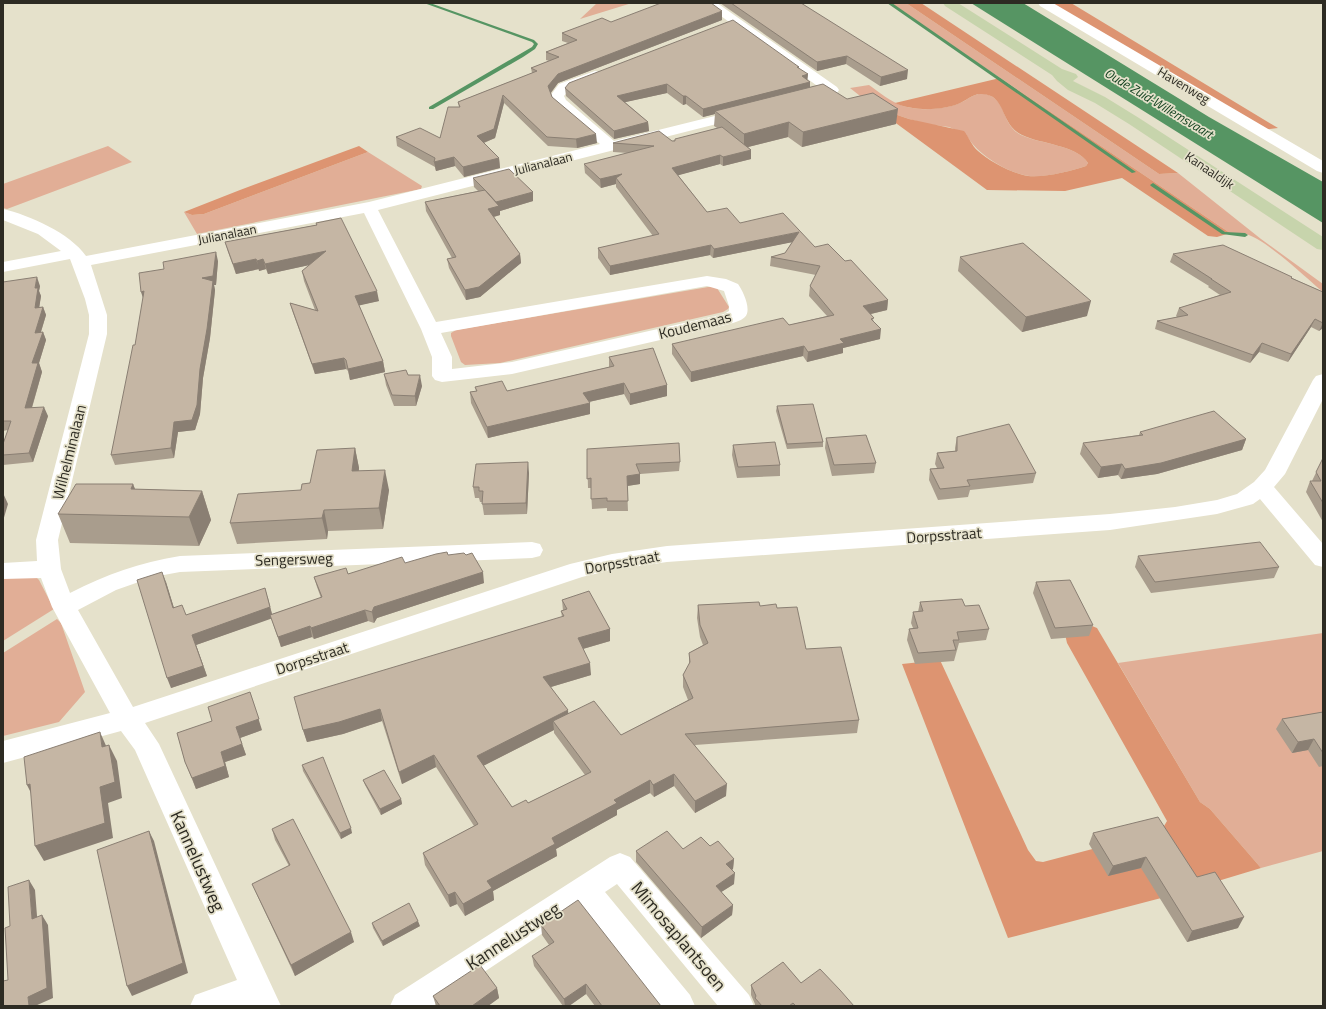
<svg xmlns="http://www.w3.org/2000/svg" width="1326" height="1009" font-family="'Titillium Web',sans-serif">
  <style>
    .green { fill: #e1ae96 }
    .forest { fill: #dd9471 }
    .water { fill: #569563 }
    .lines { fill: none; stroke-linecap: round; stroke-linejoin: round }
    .stream { fill: #569563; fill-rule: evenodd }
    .minor { fill: #fff; fill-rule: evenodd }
    .major { fill: #c7d4ac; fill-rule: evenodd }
    .wall { fill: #a99d8d; fill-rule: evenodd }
    .shaded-wall { fill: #8a7f73 }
    .building { fill: #c5b6a4; stroke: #8a7f73 }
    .labels { text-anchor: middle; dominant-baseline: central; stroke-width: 3.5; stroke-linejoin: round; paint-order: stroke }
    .far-street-label { font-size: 13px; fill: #2d2b23; stroke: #e5e1cb }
    .far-water-label { font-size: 13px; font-style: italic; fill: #0e3e1c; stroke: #e5e1cb }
    .street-label { font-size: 15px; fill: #2d2b23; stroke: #e5e1cb }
    .near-street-label { font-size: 18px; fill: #2d2b23; stroke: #e5e1cb }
  </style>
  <rect width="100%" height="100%" fill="#e5e1cb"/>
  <path class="green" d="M597,3h35l-52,16z
    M889,3h17l253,171 19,-1 83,66 62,45v8c-18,-15 -56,-52 -77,-58 -5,-1 -11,-1 -16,-1z
    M869,85c10,7 22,17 34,21 16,5 41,4 57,-3 9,-4 15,-11 25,-9 23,5 15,30 36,41 19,9 56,10 67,28l-2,3c-15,5 -42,12 -57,10 -22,-3 -54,-23 -63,-42l-17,-7 -22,-3 -18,-5 -35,-12 -24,-19z
    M108,146l24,16 -125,47 -4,-1v-24z
    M368,152l54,34 -1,3 -224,45 -13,-22 8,3 12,-1z
    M714,286l3,2 12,19 -1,2 -5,3 -223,51 -35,2 -4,-3 -10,-26v-3l5,-3z
    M3,576h32l4,4 15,29 -51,32z
    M57,619l4,4 24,69 -26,30 -56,14v-83z
    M1323,633v218l-62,17 -51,-59 -10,-7 -82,-139z"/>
  <path class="forest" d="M906,3h15l257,170 -19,1z
    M1046,3h25l207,125 -17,2z
    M1000,78l230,155 -13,4 -9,-1 -86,-58 -57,13 -78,-1 -113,-83 35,12 55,12c5,6 7,14 14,20 11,10 35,23 50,25 16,2 43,-5 58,-10l2,-3c-11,-18 -48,-19 -66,-28 -23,-11 -15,-40 -40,-41 -9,-1 -16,7 -24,10 -18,7 -46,7 -63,-1z
    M359,146l9,6 -164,62 -12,1 -8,-3 56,-22z
    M1092,626l5,2 103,174 10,7 51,59 -96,29 -157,41 -106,-274 38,-4 88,190 8,11 7,1 118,-31 6,-10 -100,-178 -2,-9z"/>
  <path class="water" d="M971,3h52l186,114 114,65v41z"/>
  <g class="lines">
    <path class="stream" d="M424,3h6l104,37 4,4 -3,5 -12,8 -90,52h-4v-2l103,-60 2,-3 -2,-2z
      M887,3h5l244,169 -4,1z
      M1153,183l72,49 20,1 3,2 -3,2 -23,-3 -71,-48 -1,-1z"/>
    <path class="minor" d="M703,3h14l120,84 2,3 -2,3 -5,1 -5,-1z
      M1038,3h15l270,158v12l-6,-2 -277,-165z
      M595,71l5,1 2,3 -2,3 -31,12 -5,6 2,4 48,41 129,-32 5,1 2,3 -2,3 -370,94 58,112 271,-46 19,3 12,5c5,7 14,26 7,33 -4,4 -10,5 -15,7l-218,50 -70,8 -7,-2 -3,-4v-19l-11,-28 -57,-116 -273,52 16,50v19l-49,206 3,29 9,24c37,-19 69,-30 110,-37l352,-14 8,2 3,6 -3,6 -8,2 -352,14 -27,5 -37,13 -38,20 55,97 437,-143 42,-10 55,-8 443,-32 65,-7 42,-7 20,-6 17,-12 11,-12 48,-90 3,-4 7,-2v25l-38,75 -11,13 49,57v23l-8,-2 -55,-66 -7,5 -36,10 -107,16 -443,32 -55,8 -30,7 -437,146 14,21 122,262h-91l5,-11 42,-15 -102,-230 -14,-19 -118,32v-22l107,-28 -58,-106 -11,-29 -38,1v-16l34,-2 -1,-21 53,-206v-19l-4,-16 -15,-40 -67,13v-10l58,-11 -23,-17 -35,-14v-11c26,6 67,24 83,47l283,-54 231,-58 -46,-39 -4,-9 9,-12zM707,286l17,5 5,15v5l-5,3 -212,48 -60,7v-12l-11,-24z
      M620,853l10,4 119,138 5,11h-36l-101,-122 -12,8 85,103 5,11h-36l-77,-99 -149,99h-43l5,-11 215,-138z"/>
    <path class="major" d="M943,3h15l104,66 14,5 2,3 -5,4 32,16 34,21 184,119v13l-6,-1 -188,-125 -34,-21 -27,-13 -11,-9 -5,-6 -107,-69z"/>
  </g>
  <path class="wall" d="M720,3h81l106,76 -27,7 -34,-22 -29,7z
    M722,20l-164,63 -7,10 1,4 45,46 -20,5 -29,-2 -44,-43 -9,35 -11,5 15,15 1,10 -36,9 -9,-11 -19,5 -1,-4 -38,-21 -1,-9 44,1 19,-31 -1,-5 74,-29 -1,-5 18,-7 -3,-1v-8l22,-9 -6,-2v-8l49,-11z
    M799,67v2l9,5 -1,6 3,2v5l37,12 49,25 -94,23 -14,-10 -40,10 3,3v9l-28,7 -3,-2 -42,11 29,37 108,35 30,14 43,39 -1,10 -16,4 9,25 -37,9v5l-36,9 -4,-6 -112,26 -19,-28v-10l117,-19 38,-9 -18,-20 1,-10 6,-11 -46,-9 1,-9 14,-4 7,-11 -79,16 -3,-3 -100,20 -12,-17v-10l55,-12 -37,-49v-3l-15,4 -16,-15 -1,-9 44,-11 -15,-1v-9l59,-2 45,-13 -3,-2 1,-12 -12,3 -17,-13 -3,1 -16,-12 -42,9 23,20 1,9 -35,8 -48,-43 -1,-8z
    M473,178l60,14v9l-33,10v4l-6,2 26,37 1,9 -41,34 -14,3 -17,-32 -2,-9 5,-1 -26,-47 -1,-9 53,-11 -4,-4z
    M316,223l63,78 -20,4 24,56 2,11 -35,8 -2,-9 -2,-2 -31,5 -22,-61 -3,-10 25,7 -11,-29 -2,-10 7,-6 -41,9 -2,-5 -7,2v-2l-23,5 -8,-22 -3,-10 91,-17z
    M1173,254l119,23v1l31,14v36l-4,3 -8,-4 -23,35 -29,-10 -9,11 -95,-34 2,-8 20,-4 -1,-1 3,-8 41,-13 -12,-8 1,-1 -39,-24z
    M960,257l127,59 -65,16 -64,-61z
    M218,261l-2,24h-2l1,5 -5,48 -7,40 -3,36 -5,16 -17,2 -4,26 -59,7 -4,-10 24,-110 29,-76z
    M3,282l37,4 -1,5 2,5 -2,11h4l3,8 -5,17h2l3,8 -7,23 3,9 -10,36 16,8 -15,46 -30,3v-21l5,-14 -5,1z
    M609,357l58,28v11l-37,9 -6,-11 -35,8 1,1v11l-102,24 -17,-35 -1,-11 6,-1 -1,-4 32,4 102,-24z
    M384,374l24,1 14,11 -6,20h-22l-8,-21z
    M777,406l46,36v5l-36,2 -11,-38z
    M1140,432l106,7 -4,11 -85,24 -36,5 -3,-4 -20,3 -18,-24 3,-11 56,-8z
    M957,437l79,36 -3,10 -63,7 -2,7 -30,3 -9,-20 1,-11 7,-1 -2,-4 2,-11 18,-2v-3z
    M826,438l50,25 -2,10 -42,3 -7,-28z
    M733,445l47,20v11l-43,2 -5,-23z
    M355,448l4,20v3l30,19 -6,39 -55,2 -1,8 -90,5 -7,-21 71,-33z
    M587,449l93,13 -1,9 -39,3v10l-13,2 1,25h-21v-3l-15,1 -1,-21h-3z
    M1323,458v64l-17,-30 4,-11h2z
    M529,473l-2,41 -43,1 -2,-13h-2l-1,-4h-4l-2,-11z
    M133,484l2,5 67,2 9,29 -12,26 -129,-3 -12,-29z
    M448,555h18l18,28 -107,35 -3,5 -6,-2 -54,18 -2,-2 -31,10 -10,-29 -75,27 11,31 -36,12 -5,-106 8,26 12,7 82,-17 4,16 49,-16 -4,-11 -3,-10 34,-3z
    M1138,556l141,11 -5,11 -123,15 -16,-26z
    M1036,582l57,43 -4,11 -38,3 -18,-46z
    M562,600l48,29v12l-27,8 8,26 -40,12 17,26 53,22 67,-35 -5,-13v-12l6,-10v-12l14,-8 -3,-8 -3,-19 1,-13 62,1 17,2 29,41 53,71 -2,13 -162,12 31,51 -31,17 -21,-27 -20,11 -4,-4 -33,17v5l-61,34 1,7 -64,35 1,9 -29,16 -8,-12 -7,3 -25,-42 -2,-12 51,-27 -38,-59 -34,17 -20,-63 -39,13 -36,8 -4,-12 259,-113 -1,-6h2zM554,730v3l31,42 -57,28 -16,4 -29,-41z
    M920,602l45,4 24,23 -3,11 -27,3 -5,18 -39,3 -8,-24 2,-11 4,-1 -2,-5 2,-11h5z
    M1323,712v54l-4,1 -11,-17 -16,3 -16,-24 6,-10z
    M262,730l-22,8 6,17 -21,7 4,15 -33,12 -11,-27 -8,-29z
    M302,765l50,68 -11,6 -38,-68z
    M363,780l38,19 1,5 -21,11 -16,-30z
    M272,829l82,113 -59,34 -38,-81 -5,-11 37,-18 -14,-26z
    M1093,833l104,44 41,51 -51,14 -46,-74 -33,8 -19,-32z
    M710,846l24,13 -1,10 -1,1 2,14 -13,8 12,13 -1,10 -31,23 -65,-76v-11l47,-2z
    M372,923l48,3 -37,20 -10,-18z
    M541,925l120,81h-66l-9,-12 -17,12h-6l-29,-40 -2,-10 17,-11 -7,-10z
    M801,983l53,23h-99v-2l-4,-9v-10z
    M497,988l2,10 -11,8h-52l-3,-10z"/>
  <path class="shaded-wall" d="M722,11v9l-164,63 -9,12 -1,-9 10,-12z
    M847,56l-1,8 -29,7v-9z
    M908,70l-1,9 -27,7 1,-9z
    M808,74l-1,9 3,-1v8l-95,21v3l-12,3v-8z
    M667,84v9l-50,11v-8z
    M503,95l1,8 -9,35 -17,7 -1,-9z
    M683,96h3v8l-3,1z
    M898,109l-2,15 -94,23 1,-15z
    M648,122l1,9 -35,8v-8z
    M789,122l-1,15 -44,11v-14z
    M596,134l1,9 -20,5 -1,-9z
    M751,150v9l-28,7v-9z
    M720,155v9l-48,13v-9z
    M454,157l1,9 -19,5 -2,-9z
    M499,158l1,10 -36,9 -1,-10z
    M622,174l-6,4v6l-15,4 -1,-9z
    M533,192v9l-33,10v4l-11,3 -1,-9 8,-7z
    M799,232l-1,9 -85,17 1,-9z
    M711,245l-1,10 -100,20v-9z
    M326,251l2,10 -60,13 -3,-10z
    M216,252l2,9 -2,24h-2l1,5 -5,48 -7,40 -3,36 -5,16 -17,2 -4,26 -3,-10 3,-26 28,-144z
    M520,254l1,9 -41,34 -14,3 -1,-10z
    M256,259l3,10 -23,5 -3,-10z
    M263,259l3,10 -7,2 -2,-10z
    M37,277l3,9 -1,5 2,5 -3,20 -3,-8v-20z
    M144,291v10l-3,-9z
    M377,291l2,10 -22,5 -2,-10z
    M888,300l-1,10 -25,6 1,-10z
    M1091,301l-4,15 -65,16 4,-15z
    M43,307l3,8 -8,26 -3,-8z
    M1315,319l-4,8 -23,35 3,-8z
    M1323,323v5l-4,3z
    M881,329l-1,10 -37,9v5l-36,9 1,-10 32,-13z
    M43,332l3,8 -7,23 3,9 -13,45 -4,-9 7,-45z
    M1262,343l-3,9 -9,11 3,-8z
    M804,346l-1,10 -112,26v-10z
    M344,358l2,11 -31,5 -3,-10z
    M383,361l2,11 -35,8 -2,-11z
    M420,375l2,11 -6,20 -1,-10z
    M624,383v11l-40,9 -1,-10z
    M667,385v11l-37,9v-11z
    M590,403v11l-102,24 -1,-11z
    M44,407l4,9 -15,46 -4,-9z
    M1246,439l-4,11 -85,24 -36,5 4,-10z
    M355,448l4,20 -3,23 -4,-20z
    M528,462l1,11 -2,41 -1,-11z
    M1122,464l-4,11 -20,3 3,-11z
    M385,470l4,20 -6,39 -4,-21z
    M640,474v10l-13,2v-10z
    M133,484l11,29 -13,-24z
    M202,491l9,29 -12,26 -10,-29z
    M3,493l5,11 -5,17z
    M324,510l4,21 -1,8 -5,-21z
    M162,572l4,10 11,36 -4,-10z
    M483,572l1,11 -107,35 -3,5 -2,-11 2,-5z
    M265,588l8,30 -77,27 11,31 -36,12 -4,-10 25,-43z
    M365,610l3,11 -54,18 -3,-11z
    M310,626l2,11 -31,10 -3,-10z
    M610,629v12l-31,9 -1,-12z
    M590,663l1,12 -47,14 -1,-12z
    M250,692l12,38 -22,8 6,17 -21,7 4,15 -33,12 -4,-11 29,-26 15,-25z
    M380,709l2,12 -39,13 -36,8 -4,-12z
    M568,710l1,12 -16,-1 1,9 -75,38 -2,-12z
    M100,732l7,16 -5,-1z
    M1314,739l-6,11 -16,3 6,-11z
    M109,745l8,16 5,37 -14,5 5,35 -69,23 -9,-15 65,-59z
    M434,755l2,12 -34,17 -3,-12z
    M674,774v12l-20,11 -1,-12z
    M650,780v13l-33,17v5l-61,34 1,7 -64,35 1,9 -29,16 -2,-12 24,-23 65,-43 62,-38z
    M30,784l5,17 -8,-16z
    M727,784l-1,12 -31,17v-12z
    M401,799l1,5 -21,11 -1,-6z
    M351,828l1,5 -11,6 -1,-6z
    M149,831l5,10 34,132 -56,23 -5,-10z
    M1146,857l-5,11 -33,8 5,-10z
    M734,859l-1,10 -8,5 1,-10z
    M735,873l-1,11 -19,12 1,-10z
    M29,880l6,10 3,39 -6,-10z
    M455,892l2,12 -7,3 -2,-12z
    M733,905l-1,10 -31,23 1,-11z
    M42,915l6,10 5,73 -18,8h-6l-1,-9z
    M1244,917l-6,11 -51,14 5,-11z
    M418,921l2,5 -37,20 -1,-5z
    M351,932l3,10 -59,34 -4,-11z
    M586,984v10l-17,12h-4l-1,-7z
    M497,988l2,10 -11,8h-16z"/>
  <path class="building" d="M661,3h50l11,8 -164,63 -10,12 4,11 44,37 -20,5 -29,-2 -44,-42 -9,34 -17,7 22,22 -36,9 -9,-10 -20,5 1,-4 -39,-21 24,-9 20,10 8,-31h12l-2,-5 79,-31 -6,-3 28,-11 -13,-5 31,-12 -15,-7 40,-15 9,4z
    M731,3h70l107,67 -27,7 -34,-21 -30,6z
    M733,20l66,47h-2l11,7 -6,2 8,6 -107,27 -17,-13h-3l-16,-12 -50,12 31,26 -34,9 -49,-43 4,-5z
    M823,84l24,15 26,-6 25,16 -95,23 -14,-10 -45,12 -29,-23z
    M722,127l29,23 -28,7 -3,-2 -48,13 35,44 20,-4 13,15 43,-10 32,34 13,-3 17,17 6,-1 37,40 -25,6 11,12 -3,1 10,10 -41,10 4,4 -36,9 -4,-6 -113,26 -19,-28 111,-26 6,7 45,-10 -24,-29 10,-20 -49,-9 14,-4 14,-21 -85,17 -3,-4 -101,21 -12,-18 61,-14 -43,-56 6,-4 -22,5 -16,-15 70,-18 -41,-3 46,-12 13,10h3v-2z
    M509,169l24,23 -37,10 -11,-12 14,16 -11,3 32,45 -41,33 -14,3 -18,-31 9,-2 -31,-55 60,-12 -12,-12z
    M341,218l36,73 -22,5 28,65 -35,8 -2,-9 -2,-2 -32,6 -22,-61 28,8 -16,-40 24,-20 -61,13 -2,-5 -6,2 -1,-2 -23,5 -8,-22 92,-17 -1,-2z
    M1023,243l68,58 -65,16 -66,-60z
    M1223,245l69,32 -1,1 32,14v31l-8,-4 -24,35 -29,-11 -9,12 -96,-34 31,-6 -9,-7 52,-16 -20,-13h1l-39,-25z
    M216,252l-3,24 -11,2 11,3 -6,48 -7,40 -3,36 -5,15 -18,2 -3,26 -60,7 22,-110h2l9,-54 -3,1 -2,-19 25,-4 -1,-7z
    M37,277l-2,11h3l-3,20 8,-1 -8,26 8,-1 -11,31h6l-13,45 19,-1 -15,46 -26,2v-11l8,-23h-8v-139z
    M653,348l14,37 -37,9 -6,-11 -41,10 7,10 -103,24 -17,-35 7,-1 -2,-4 27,-6 5,10 107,-25 -5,-9z
    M406,370l2,5h12l-5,21 -23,-1 -8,-21z
    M813,404l10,38 -36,2 -10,-38z
    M1214,411l32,28 -85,24 -36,6 -3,-5 -21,3 -18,-24 60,-8 -3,-3z
    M1009,424l27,49 -69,7 3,6 -30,3 -10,-20 14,-1 -7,-15 20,-2v-14z
    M866,435l10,28 -42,2 -8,-27z
    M775,442l5,23 -42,2 -5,-22z
    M679,443l1,19 -44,2 4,10 -13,2 1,25h-21v-3l-16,1v-21l-4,1v-30z
    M355,448l-3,23 33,-1 -6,38 -55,2 -2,8 -92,5 8,-29 63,-4 1,-6 8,-1 7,-33z
    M1323,458v45l-13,-22h11l-5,-9z
    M528,462l-2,41 -44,1 1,-13h-4v-4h-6l3,-23z
    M76,484h57l-2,5 71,2 -13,26 -131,-3z
    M1260,542l19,25 -124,15 -17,-26z
    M447,552l1,3 16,-2 2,2 6,-2 11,19 -109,35 -2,5 -7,-2 -54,18 -1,-2 -32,11 -8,-22 52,-18 -8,-20 32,-9 2,6 54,-17 3,6 31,-9z
    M162,572l11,36 9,-3 4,10 79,-27 5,19 -78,28 11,31 -36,12 -30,-98z
    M1070,580l23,45 -38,3 -19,-46z
    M589,591l21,38 -32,9 12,25 -47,14 25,33 -91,46 35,51 14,-7 2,3 63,-31 -38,-51 41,-20 27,34 72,-37 -10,-23 7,-13 -1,-9 19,-10 -8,-18 -2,-20 61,-3 1,4 16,-2 1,4 20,-1 9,42 35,-2 18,73 -174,14 42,50 -32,17 -21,-27 -21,11 -3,-5 -36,20 3,3 -65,35 3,6 -68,37 5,7 -29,16 -8,-12 -7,3 -25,-42 55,-29 -44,-69 -35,17 -19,-63 -41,13 -36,8 -9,-33 270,-81 -3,-5 6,-2 -5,-9z
    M962,599l3,7 14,-1 10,24 -32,3 2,8h-6l3,10 -38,3 -9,-24 9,-1 -5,-16 10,-1 -3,-9z
    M250,692l9,27 -23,8 6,17 -21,8 4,14 -33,12 -7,-16 -8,-29 35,-12 -4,-14z
    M1323,712v41l-9,-14 -16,3 -16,-23z
    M100,732l2,15 7,-2 6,37 -15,5 5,36 -70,23 -5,-62 -3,1 -3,-28z
    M323,757l28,71 -11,5 -38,-68z
    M384,770l17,29 -21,10 -17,-29z
    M1158,817l39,60 18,-5 29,45 -52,14 -46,-74 -33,9 -20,-33z
    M293,819l58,113 -60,33 -39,-81 38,-19 -18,-36z
    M149,831l34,132 -56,23 -30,-136z
    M667,831l16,18 18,-12 9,9 8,-5 16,18 -8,5 9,9 -19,13 17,19 -31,22 -66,-76z
    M29,880l3,39 10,-4 5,73 -19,9 1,9h-26v-25l5,-1 -3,-52 5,-2 -2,-39z
    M578,900l83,106h-59l-16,-22 -22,15 -32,-43 22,-14 -13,-17z
    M409,903l9,18 -36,20 -10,-18z
    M783,962l18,21 19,-14 20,21 14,16h-58l-3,-3 -4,3h-27l-7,-8 1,-2 -5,-11z
    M480,965l17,23 -25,18h-32l-7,-10z"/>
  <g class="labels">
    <g class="far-street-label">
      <text transform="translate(1184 85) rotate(31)">Havenweg</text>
      <text transform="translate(543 163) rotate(-14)">Julianalaan</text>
      <text transform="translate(1210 170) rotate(34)">Kanaaldijk</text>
      <text transform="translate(227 234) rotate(-11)">Julianalaan</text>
    </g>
    <g class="far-water-label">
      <text transform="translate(1159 103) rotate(31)">Oude Zuid-Willemsvaart</text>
    </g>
    <g class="street-label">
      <text transform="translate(695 325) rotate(-14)">Koudemaas</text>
      <text transform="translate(69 452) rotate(-76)">Wilhelminalaan</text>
      <text transform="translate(944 535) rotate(-4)">Dorpsstraat</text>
      <text transform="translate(294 559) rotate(-2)">Sengersweg</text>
      <text transform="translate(622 562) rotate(-10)">Dorpsstraat</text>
      <text transform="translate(312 658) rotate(-18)">Dorpsstraat</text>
    </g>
    <g class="near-street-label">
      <text transform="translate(198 861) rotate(66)">Kannelustweg</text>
      <text transform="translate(513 936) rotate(-33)">Kannelustweg</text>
      <text transform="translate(679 936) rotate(50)">Mimosaplantsoen</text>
    </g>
  </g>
  <rect width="1326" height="1009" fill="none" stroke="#2d2b23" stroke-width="8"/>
</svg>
